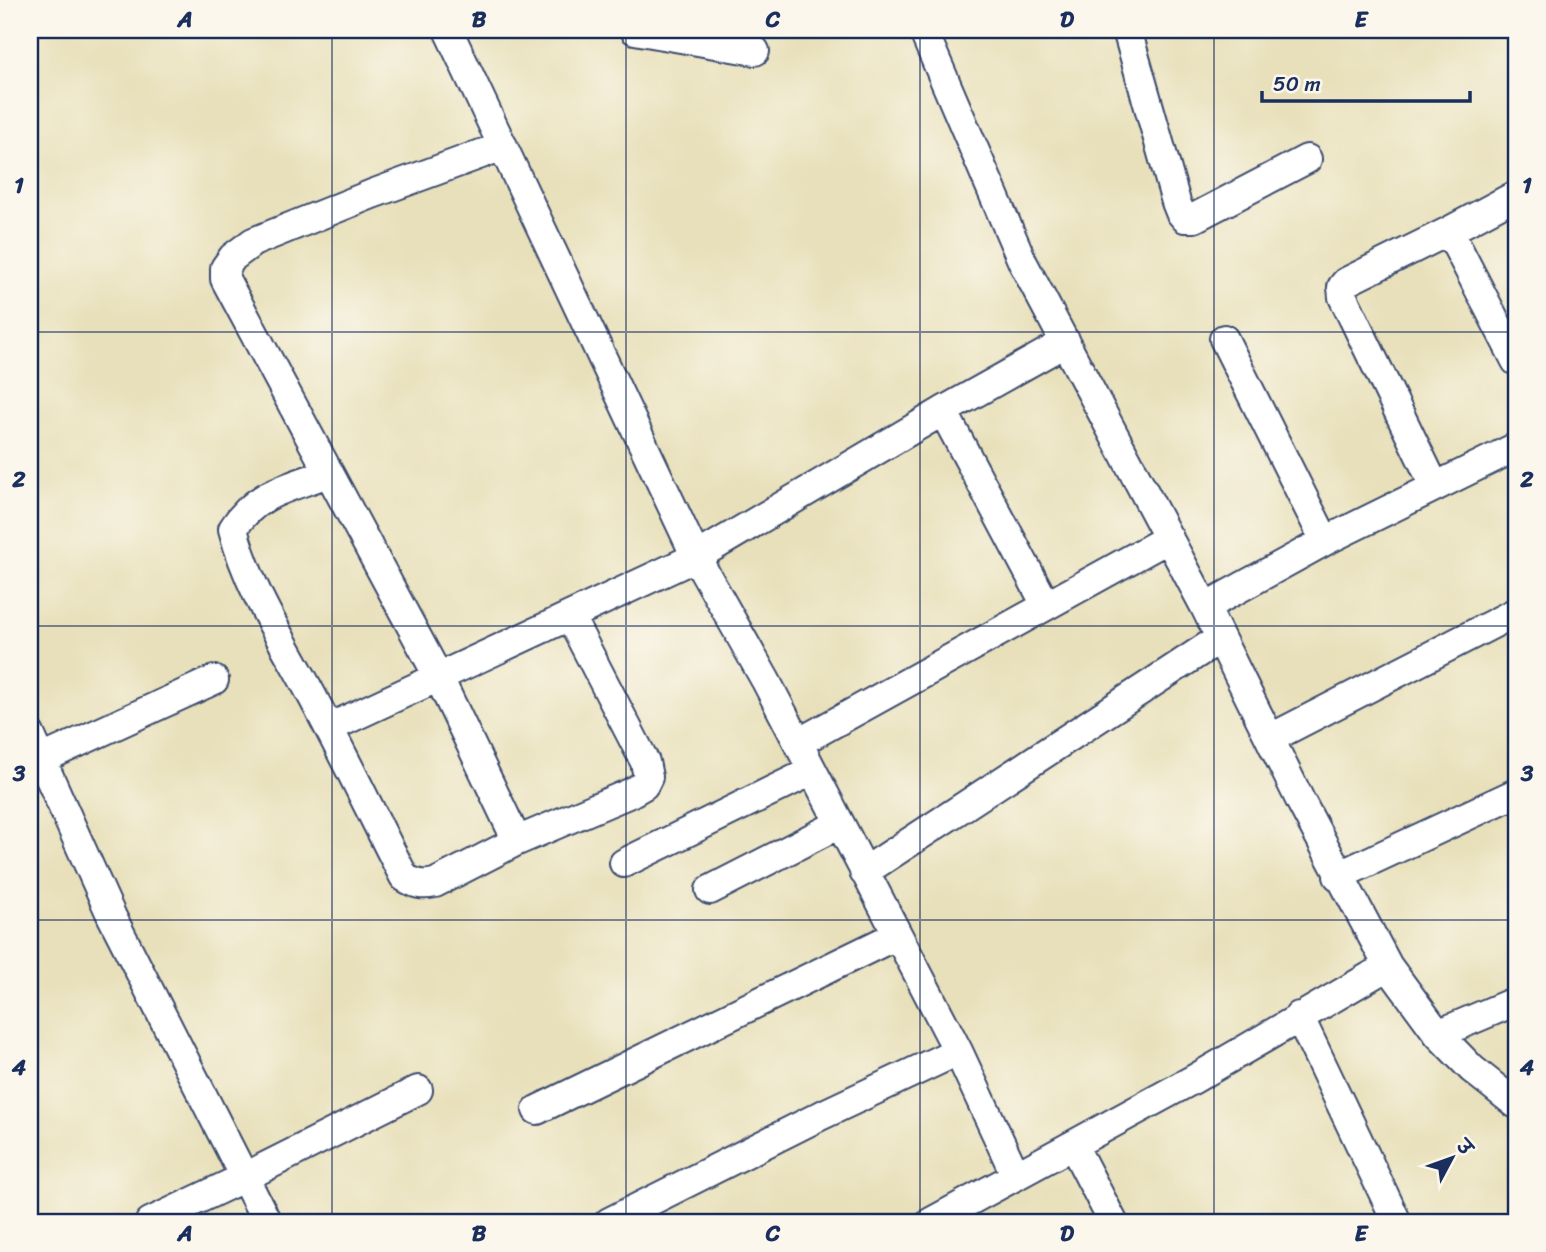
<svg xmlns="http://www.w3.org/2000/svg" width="1546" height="1252" font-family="Sriracha,'Playpen Sans Deva',sans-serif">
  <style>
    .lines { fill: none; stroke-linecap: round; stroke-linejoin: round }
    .minor-casing { stroke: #3a4a6c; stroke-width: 32 }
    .minor { stroke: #fff; stroke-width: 28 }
    .grid { fill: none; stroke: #1b2f5e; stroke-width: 2; stroke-opacity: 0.55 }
    .neatline { fill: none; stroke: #1b2f5e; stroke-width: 2.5 }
    .grid-label { font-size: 23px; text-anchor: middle; font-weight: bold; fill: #1b2f5e }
  </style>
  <rect width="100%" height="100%" fill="#fbf7ec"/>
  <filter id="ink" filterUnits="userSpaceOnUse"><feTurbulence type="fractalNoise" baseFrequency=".0143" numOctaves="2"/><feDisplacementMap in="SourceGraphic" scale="14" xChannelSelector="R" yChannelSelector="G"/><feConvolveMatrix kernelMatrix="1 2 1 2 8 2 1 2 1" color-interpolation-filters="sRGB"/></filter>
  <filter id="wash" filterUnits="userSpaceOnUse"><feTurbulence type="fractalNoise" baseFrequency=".00686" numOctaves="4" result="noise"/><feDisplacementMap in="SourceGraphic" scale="28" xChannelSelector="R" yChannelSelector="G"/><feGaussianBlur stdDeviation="1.57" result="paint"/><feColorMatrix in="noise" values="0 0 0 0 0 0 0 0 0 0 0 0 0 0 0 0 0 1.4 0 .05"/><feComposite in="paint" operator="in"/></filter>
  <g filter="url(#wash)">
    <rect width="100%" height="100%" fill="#e8e0ba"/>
  </g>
  <g filter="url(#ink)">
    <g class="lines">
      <g class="minor-casing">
        <path id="minor" d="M448,30l248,527 70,124 192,370 58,125
          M635,30l120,21
          M923,30l100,233 182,344 96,195 87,164 50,68 34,35 44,35
          M1127,30l49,172 4,10 5,6h9l113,-59
          M503,146l-131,48 -119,48 -20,15 -8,11v11l214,399 78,163
          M1449,231l67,130
          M1224,339l101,202
          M943,411l103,194
          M328,473c-39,15 -72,19 -95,56 15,59 50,112 78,165 32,60 62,122 93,183 11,7 18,9 31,6l82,-42 113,-48 14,-8 4,-8 -3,-15 -75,-145
          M1435,487l-92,-190 -1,-10 4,-5 103,-51 67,-36
          M1205,607l120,-66 191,-94
          M329,728l367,-171 247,-146 123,-69
          M30,734l82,183 155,305
          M1271,738l245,-126
          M798,743l371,-205
          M42,759l172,-79
          M624,863l188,-92
          M864,872l355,-233
          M1338,876l178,-83
          M710,890l129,-66
          M1299,1016l98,206
          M1438,1034l78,-33
          M537,1110l360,-175
          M1073,1145l40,77
          M150,1222l95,-45 173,-87
          M609,1222l213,-107 136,-64
          M931,1222l263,-143 194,-113"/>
      </g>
      <use href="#minor" class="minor"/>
    </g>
  </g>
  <path class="grid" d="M332,30v1192M626,30v1192M920,30v1192M1214,30v1192M30,332h1486M30,626h1486M30,920h1486"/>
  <rect width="1546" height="1252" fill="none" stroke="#fbf7ec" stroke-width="77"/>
  <g transform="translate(1452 1158) rotate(49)" stroke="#fbf7ec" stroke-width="5" paint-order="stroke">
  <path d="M0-5L12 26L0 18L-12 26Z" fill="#1b2f5e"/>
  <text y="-10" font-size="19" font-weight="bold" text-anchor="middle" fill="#1b2f5e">उ</text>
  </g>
  <path d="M1262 91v10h208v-10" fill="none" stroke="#1b2f5e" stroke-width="3.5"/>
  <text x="1273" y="91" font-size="21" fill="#1b2f5e" stroke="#fbf7ec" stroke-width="5" paint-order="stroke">50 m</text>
  <rect x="38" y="38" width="1470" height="1176" class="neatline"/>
  <g class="grid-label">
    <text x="185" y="27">A</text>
    <text x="479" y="27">B</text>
    <text x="773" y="27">C</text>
    <text x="1067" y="27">D</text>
    <text x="1361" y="27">E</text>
    <text x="19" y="193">1</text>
    <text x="1527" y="193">1</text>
    <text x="19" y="487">2</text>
    <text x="1527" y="487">2</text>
    <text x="19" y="781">3</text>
    <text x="1527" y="781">3</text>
    <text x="19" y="1075">4</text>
    <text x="1527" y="1075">4</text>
    <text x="185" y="1241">A</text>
    <text x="479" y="1241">B</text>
    <text x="773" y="1241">C</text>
    <text x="1067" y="1241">D</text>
    <text x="1361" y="1241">E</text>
  </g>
</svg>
